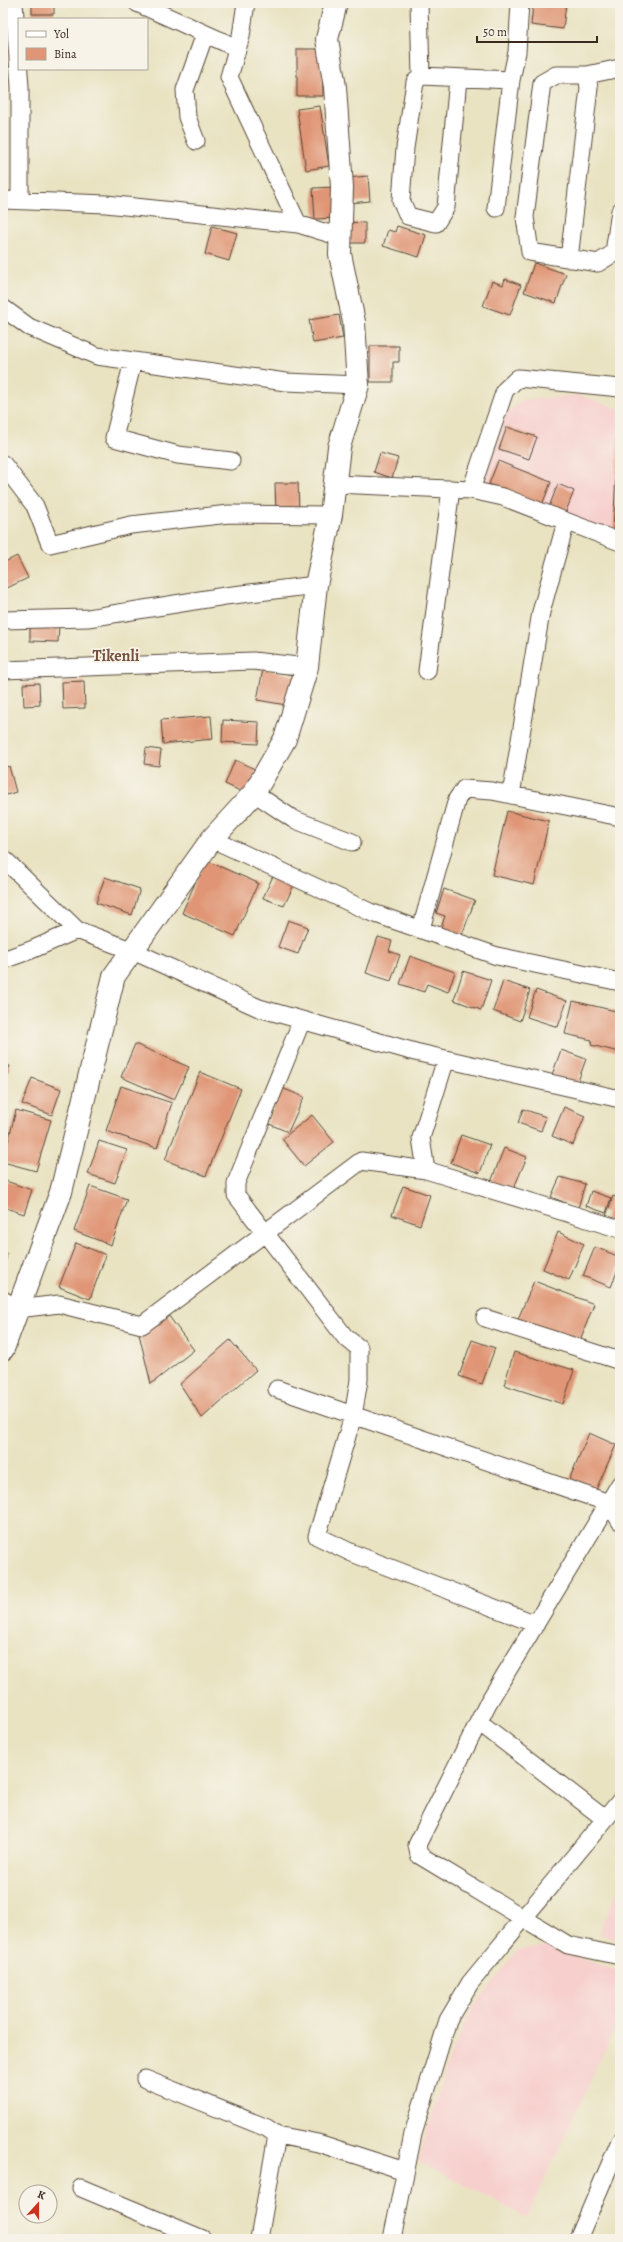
<svg xmlns="http://www.w3.org/2000/svg" width="623" height="2242" font-family="Alegreya,serif">
  <style>
    .built { fill: #f7d0ce }
    .building { fill: #e09676 }
    .lines { fill: none; stroke-linecap: round; stroke-linejoin: round }
    .street-casing { stroke: #554637; stroke-width: 19 }
    .secondary-casing { stroke: #554637; stroke-width: 24 }
    .street { stroke: #fff; stroke-width: 17 }
    .secondary { stroke: #fff; stroke-width: 22 }
    .labels { text-anchor: middle; dominant-baseline: central; stroke-width: 3.5; stroke-linejoin: round; paint-order: stroke }
    .district-label { font-size: 16px; font-weight: bold; fill: #75503d; stroke: #f7f3e8 }
  </style>
  <rect width="100%" height="100%" fill="#f7f3e8"/>
  <filter id="ink" filterUnits="userSpaceOnUse"><feTurbulence type="fractalNoise" baseFrequency=".025" numOctaves="2"/><feDisplacementMap in="SourceGraphic" scale="8" xChannelSelector="R" yChannelSelector="G"/><feConvolveMatrix kernelMatrix="1 2 1 2 8 2 1 2 1" color-interpolation-filters="sRGB"/></filter>
  <filter id="wash" filterUnits="userSpaceOnUse"><feTurbulence type="fractalNoise" baseFrequency=".012" numOctaves="4" result="noise"/><feDisplacementMap in="SourceGraphic" scale="16" xChannelSelector="R" yChannelSelector="G"/><feGaussianBlur stdDeviation="0.9" result="paint"/><feColorMatrix in="noise" values="0 0 0 0 0 0 0 0 0 0 0 0 0 0 0 0 0 1.4 0 .05"/><feComposite in="paint" operator="in"/></filter>
  <g filter="url(#wash)">
    <rect width="100%" height="100%" fill="#e9e3c2"/>
    <path class="built" d="M579,395l41,14v127l-137,-52 24,-71 15,-13z
      M620,1885v54l-22,-5z
      M546,1946l74,26v46l-93,200 -109,-57 26,-89 25,-59 47,-62z"/>
    <g id="blocks">
      <path class="building" d="M32,3h22v11h-22z
        M533,3h33l-3,26 -32,-4z
        M297,49h25l1,47h-26z
        M320,106l9,60 -23,4 -9,-61z
        M368,176l2,25 -20,2 -3,-25z
        M335,187l2,31 -22,1 -2,-31z
        M346,222l19,1v20h-20z
        M212,226l25,7 -8,28 -24,-7z
        M397,226l29,9 -7,22 -36,-11 5,-16 7,2z
        M534,263l32,11 -10,29 -32,-11z
        M505,279l16,6 -11,30 -27,-9 9,-25 11,4z
        M339,315l4,23 -30,5 -4,-23z
        M370,346h29v16h-6v20h-23z
        M507,427l30,10 -8,22 -30,-10z
        M618,436h2v96l-7,-1z
        M380,453l18,5 -6,20 -18,-6z
        M498,461l53,21 -9,23 -53,-21z
        M275,483h23l1,29 -23,1z
        M558,484l16,7 -9,23 -16,-7z
        M17,556l11,22 -21,10 -4,-8v-17z
        M30,623l29,1 -1,18 -28,-1z
        M263,669l35,7 -6,30 -35,-6z
        M84,681l1,27 -22,1 -1,-27z
        M39,683l1,22 -16,1 -1,-22z
        M211,716l2,23 -50,5 -2,-24z
        M223,720l36,2 -1,22 -36,-2z
        M146,748l15,2 -2,16 -15,-2z
        M235,760l22,10 -10,24 -22,-10z
        M9,766l7,26 -13,4v-28z
        M507,811l42,10 -15,64 -42,-10z
        M205,860l53,23 -23,53 -53,-23z
        M273,876l21,9 -10,21 -21,-8z
        M105,877l35,12 -8,26 -36,-12z
        M444,889l31,11 -13,35 -21,-7 4,-12 -9,-3z
        M288,920l20,7 -10,27 -20,-7z
        M378,937l14,4 -3,10 11,4 -9,26 -25,-8z
        M410,956l45,16 -7,20 -21,-8 -3,8 -24,-8z
        M463,971l28,9 -10,30 -27,-10z
        M503,981l27,9 -10,31 -27,-10z
        M536,990l31,11 -9,26 -31,-10z
        M573,1001l47,11 -1,40 -28,-7 1,-5 -27,-6z
        M135,1044l54,23 -15,33 -53,-23z
        M561,1050l25,9 -9,25 -25,-9z
        M3,1063l7,3 -7,19z
        M200,1072l41,17 -35,87 -41,-16z
        M32,1078l29,11 -9,26 -30,-11z
        M121,1086l51,17 -15,45 -51,-17z
        M282,1088l22,9 -16,35 -21,-9z
        M564,1107l21,9 -12,29 -21,-9z
        M523,1109l23,8 -5,14 -23,-8z
        M16,1110l35,10 -15,51 -33,-9z
        M312,1115l22,27 -30,24 -22,-27z
        M461,1135l29,10 -10,28 -29,-10z
        M99,1141l28,9 -12,33 -27,-9z
        M504,1148l23,9 -14,33 -22,-8z
        M560,1177l25,7 -7,24 -27,-11z
        M3,1180l29,10 -8,24 -21,-7z
        M90,1186l37,13 -16,46 -37,-14z
        M403,1186l27,9 -10,30 -28,-10z
        M591,1191l20,7 -5,15 -20,-7z
        M613,1196l7,3v26l-15,-6z
        M558,1232l26,12 -15,36 -26,-11z
        M76,1243l30,12 -16,44 -31,-12z
        M595,1247l25,10v7l-9,23 -28,-11z
        M3,1252l4,1 -3,18 -1,-1z
        M534,1281l60,23 -15,39 -61,-24z
        M168,1315l26,35 -43,34 -12,-50z
        M230,1340l26,30 -54,48 -22,-34z
        M472,1340l23,8 -13,36 -23,-8z
        M514,1352l60,18 -11,34 -59,-19z
        M589,1433l27,12 -21,47 -26,-12z"/>
    </g>
  </g>
  <g filter="url(#ink)">
    <use href="#blocks" fill-opacity="0" stroke="#554637" stroke-width="1"/>
    <g class="lines">
      <g class="street-casing">
        <path id="street" d="M14,3l6,84v114
          M137,3l100,45
          M246,3l-5,33 -12,41 69,147
          M419,3l2,73
          M620,68l-33,7h-31l-14,8 -17,134 5,35 68,11 16,-10 6,-42
          M458,79l-12,128 -10,16 -28,-7 -7,-16 4,-52 10,-66 6,-6 90,4
          M196,141l-9,-24 -2,-27 20,-56
          M3,200l103,4 192,20 42,13
          M496,208l15,-128 6,-28 3,-49
          M569,259l20,-171 -2,-13
          M3,308l26,19 68,29 189,26 72,3
          M133,361l-19,77 64,17 53,6
          M3,464l32,42 15,38 81,-19 98,-11 102,1
          M335,484l136,6 32,7 117,45
          M471,490l34,-100 13,-12 102,10
          M3,620l85,-2 137,-22 91,-11
          M3,670l250,-9 54,6
          M427,671l24,-182
          M254,793l39,26 59,23
          M511,795l30,-183 25,-90
          M212,839l158,73 127,44 123,26
          M3,858l74,72 56,21 126,57 156,44 205,47
          M421,929l36,-130 7,-10 28,2 128,26
          M3,960l28,-10 46,-20
          M302,1020l-66,163v12l109,142 14,11v32l-6,36 -36,120 35,17 184,71
          M446,1059l-25,79 5,32 194,59
          M3,1300l15,9 41,-5 83,21 219,-164 65,9
          M485,1318l135,43
          M277,1389l332,114 11,18
          M620,1484l-132,219 -71,142 2,10 149,90 52,11
          M479,1722l126,97
          M145,2079l122,49 10,7 41,8 87,28
          M81,2188l122,51
          M259,2239l18,-104
          M392,2239l21,-105 35,-114 22,-37 150,-182
          M578,2239l42,-98"/>
      </g>
      <g class="secondary-casing">
        <path id="secondary" d="M3,1349l58,-157 53,-216 98,-137 42,-46 31,-54 22,-72 9,-82 15,-70 8,-68 19,-62 -4,-63 -14,-68 2,-67 -7,-100 -8,-48 9,-36"/>
      </g>
      <use href="#street" class="street"/>
      <use href="#secondary" class="secondary"/>
    </g>
  </g>
  <g class="labels">
    <g class="district-label">
      <text x="116" y="656">Tikenli</text>
    </g>
  </g>
  <rect width="623" height="2242" fill="none" stroke="#f7f3e8" stroke-width="16"/>
  <rect x="18" y="18" width="130" height="52" fill="#f7f3e8" stroke="#aca397"/>
  <rect x="26" y="31" width="20" height="6" fill="#ffffff" stroke="#aca397"/>
  <text x="54" y="38" font-size="12" fill="#3b2a1e">Yol</text>
  <rect x="26" y="48" width="20" height="12" fill="#e09676" stroke="#aca397"/>
  <text x="54" y="58" font-size="12" fill="#3b2a1e">Bina</text>
  <g transform="translate(38 2204) rotate(21)"><circle r="19" fill="#f7f3e8" stroke="#aca397"/>
  <path d="M0-3L7 15L0 10L-7 15Z" fill="#c8321e"/>
  <text y="-6" font-size="11" font-weight="bold" text-anchor="middle" fill="#3b2a1e">K</text>
  </g>
  <path d="M477 36v6h120v-6" fill="none" stroke="#3b2a1e" stroke-width="2"/>
  <text x="483" y="36" font-size="12" fill="#3b2a1e" stroke="#f7f3e8" stroke-width="3" paint-order="stroke">50 m</text>
</svg>
